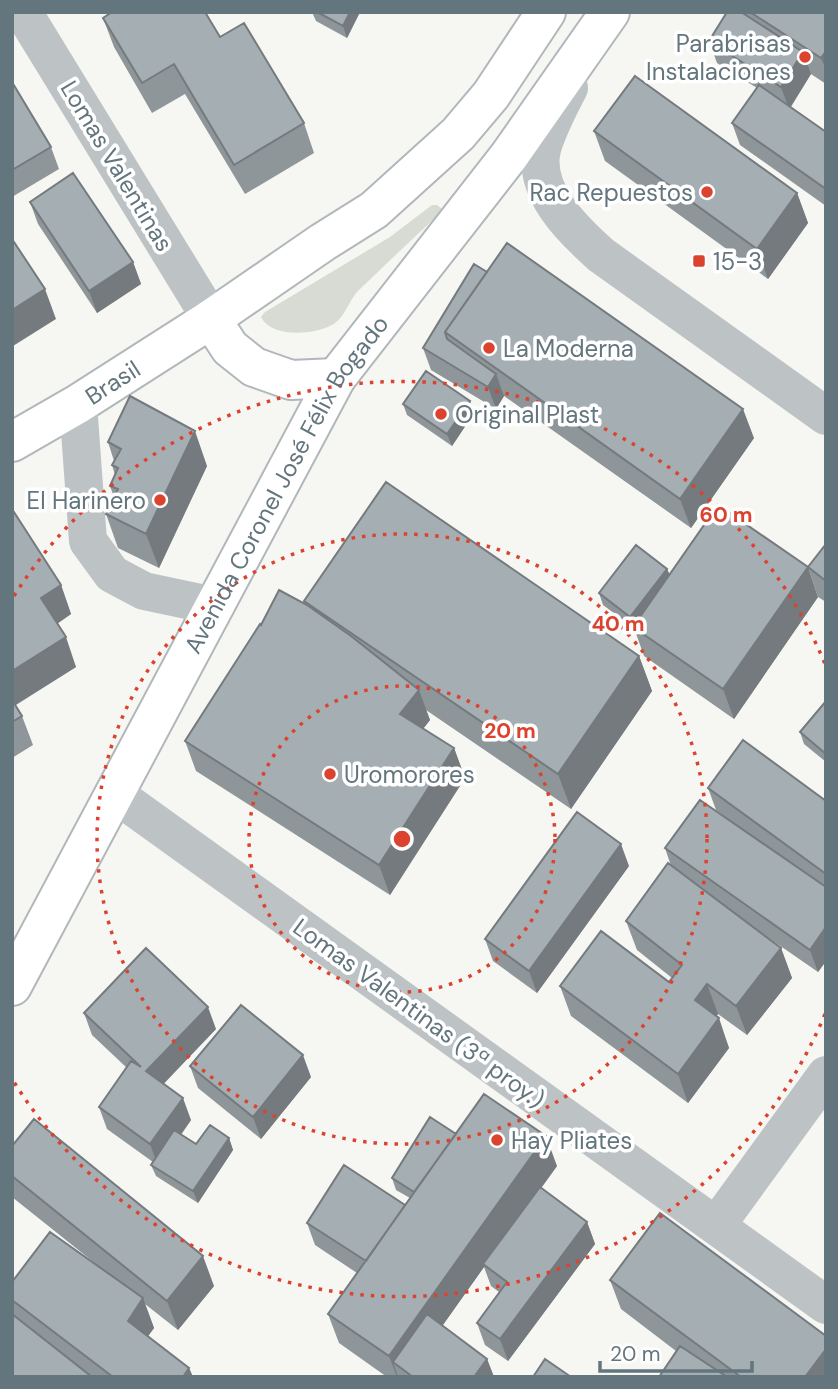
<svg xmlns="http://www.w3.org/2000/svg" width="838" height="1389" font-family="'DM Sans',sans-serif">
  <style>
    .green { fill: #d7dbd3 }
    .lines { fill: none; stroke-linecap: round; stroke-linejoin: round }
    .major-casing { stroke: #b1b7ba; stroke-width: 42 }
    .minor { stroke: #bdc3c5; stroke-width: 38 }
    .major { stroke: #fff; stroke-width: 38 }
    .wall { fill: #8e969a }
    .shaded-wall { fill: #747a7d }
    .building { fill: #a5afb3; stroke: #747a7d; stroke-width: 2 }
    .ring { fill: none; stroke: #db432f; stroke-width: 3.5; stroke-dasharray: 3.5 7 }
    .poi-dot { fill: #db432f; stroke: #fff; stroke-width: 2.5 }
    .labels { text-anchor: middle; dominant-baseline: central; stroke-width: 7; stroke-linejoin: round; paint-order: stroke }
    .poi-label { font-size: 24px; fill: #63757d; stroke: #fff; text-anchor: start }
    .street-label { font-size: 24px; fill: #63757d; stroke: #fff }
    .centre { fill: #db432f; stroke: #fff; stroke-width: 3.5 }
    .ring-label { font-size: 21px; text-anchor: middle; font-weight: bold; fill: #db432f; stroke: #fff; stroke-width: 7; stroke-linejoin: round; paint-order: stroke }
  </style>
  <rect width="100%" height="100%" fill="#f6f6f3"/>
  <path class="green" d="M432,205h5l5,4 -2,4c-18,17 -37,35 -55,52 -9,9 -19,18 -28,27 -8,9 -12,24 -22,31 -17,12 -63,16 -74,-6l4,-5 125,-75z"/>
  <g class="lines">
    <g class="major-casing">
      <g id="major">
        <path d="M211,319l19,29 24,19 37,13 45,-2"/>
        <path id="s1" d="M12,442l66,-38 133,-85 112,-77 51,-32 84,-76 33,-39 55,-83"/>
        <path id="s2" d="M12,986l324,-608 173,-222 101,-144"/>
      </g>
    </g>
    <path class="minor" d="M23,12l188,307
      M569,88c-10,19 -21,40 -27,61 -10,42 31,81 59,106l225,161
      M78,404l10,137 24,33 32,17 71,15
      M115,794l711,511
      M716,1226l110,-151"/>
    <use href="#major" class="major"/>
  </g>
  <path class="wall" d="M312,12h48l-13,26 -31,-17z
    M727,12h99v72l-15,-10 -20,33 35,25v74l-86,-61 -8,-22 25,-35 -40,-25 -8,-22z
    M103,18l117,19 84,86 10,30 -69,41 -60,-100 -33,19 -38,-66z
    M12,82l39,65 8,22 -47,28z
    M594,131l203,62 11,30 -40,56 -163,-118z
    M30,202l103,60 8,22 -44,29 -59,-89z
    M474,264l280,174 -63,90 -187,-132 -8,13 -65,-39 -8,-22z
    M403,404l71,9 -22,33 -45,-31z
    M108,442l99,24 -48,102 -41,-20 -12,-34 8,-17 -4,-11 5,-11 -3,-10 2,-4z
    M12,509l49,76 10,29 -14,10 19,43 -60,38 6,11 11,29 -21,13z
    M826,544v58l-8,-5 -10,-30z
    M667,569l3,6 148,22 -84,122 -90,-63 -10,-28 -31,-23 -4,-12z
    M304,601l335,55 13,35 -81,118 -145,-99 4,10 -7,9 31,19 11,30 -75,117 -194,-124 -11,-30 76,-116 44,-21z
    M826,701v61l-22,-18 -4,-12z
    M708,788l118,13v160l-8,11 -85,-59 48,35 11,30 -45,57 -29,-21 -2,2 13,32 -41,55 -117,-87 -11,-30 109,-4 3,-4 -35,-28 -11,-29 45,-55 -6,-18 83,-14 -32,-24z
    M629,866l-92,127 -44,-32 -8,-22z
    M84,1013l132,16 -53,55 28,36 -10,15 15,9 33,-6 4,12 -35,53 -42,-27 -5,-11 2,-3 -46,-33 -8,-22 28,-39 -35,-33z
    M190,1066l121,11 -50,62 -63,-51z
    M456,1134l101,32 -16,22 46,34 8,22 -87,117 -23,-16 -8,-22 22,-31 -8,-6 -7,-19 -42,59 45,33 7,18h-107l-48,-34 -11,-29 29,-41 -42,-28 -8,-22 98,-18 5,-7 -14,-8 -4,-12z
    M12,1146l202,140 -36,44 -33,-26 9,24 -6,8 41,32 4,9h-181v-95l89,-14 -89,-71z
    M610,1280l216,97h-167l17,-26 -55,-42z"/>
  <path class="shaded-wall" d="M350,12h10l-13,26 -4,-12z
    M826,51v19l-5,-12z
    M803,52l8,22 -22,35 -8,-22z
    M797,193l11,30 -40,56 -11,-30z
    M133,262l8,22 -44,29 -8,-22z
    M45,289l11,30 -43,27 -1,-4v-32z
    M496,374l8,22 -8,13 -8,-22z
    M470,401l4,12 -22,33 -5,-12z
    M743,409l11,29 -63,90 -11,-29z
    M195,431l12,35 -48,102 -13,-34z
    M808,567l10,30 -84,122 -11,-30z
    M667,569l5,12 -38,48 -4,-12z
    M61,585l10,29 -19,13 -11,-29z
    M66,637l10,30 -64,40v-36z
    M639,656l13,35 -81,118 -13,-35z
    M419,690l11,30 -19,24 -11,-30z
    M454,748l11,30 -75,117 -11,-30z
    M621,844l8,22 -92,127 -8,-22z
    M826,927v34l-8,11 -8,-22z
    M781,948l11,30 -45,57 -11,-29z
    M707,984l11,30 -13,16 -10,-30z
    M208,1007l8,22 -62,65 -8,-23z
    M719,1018l10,30 -41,55 -10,-29z
    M303,1055l8,22 -50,62 -8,-22z
    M183,1098l8,22 -33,46 -8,-22z
    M546,1136l11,30 -72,100 -2,-2 1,3 -75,106 -16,-11 5,15h-1l-8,-21z
    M229,1138l4,12 -35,53 -5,-12z
    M587,1222l8,22 -87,117 -8,-22z
    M203,1256l11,30 -36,44 -11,-29z
    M143,1298l11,30 -16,22 -10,-29z
    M826,1349v28h-21z
    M487,1359l7,18h-20z
    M189,1368l4,9h-10z"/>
  <path class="building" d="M112,12h93l15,25 24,-14 60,100 -70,42 -60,-101 -32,19 -39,-65z
    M317,12h33l-7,14z
    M727,12h14l62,40 -22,35 -72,-46z
    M750,12h76v39l-5,7z
    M635,76l162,117 -40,56 -163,-118z
    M12,82l39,65 -39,23z
    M759,85l67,47v57l-94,-66z
    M73,173l60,89 -44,29 -59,-89z
    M12,239l33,50 -33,21z
    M507,243l236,166 -63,90 -235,-167z
    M474,264l13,8 -42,60 2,7 49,35 -8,13 -65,-39z
    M426,371l44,30 -23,33 -44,-30z
    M130,396l65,35 -49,103 -40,-20 12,-25 -8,-3 8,-18 -6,-3 9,-16 -13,-7z
    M386,482l253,174 -81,118 -254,-173z
    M718,505l90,62 -85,122 -90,-62z
    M12,509l49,76 -20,13 25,39 -54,34z
    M826,544v37l-18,-14z
    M636,545l31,24 -37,48 -31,-24z
    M279,590l28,15 44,31 68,54 -19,24 54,34 -75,117 -194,-124 75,-117 1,1z
    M12,700l10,16 -10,6z
    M826,701v53l-26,-22z
    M743,740l83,61v73l-118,-86z
    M700,800l126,87v40l-16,23 -145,-102z
    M577,812l44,32 -92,127 -44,-32z
    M668,863l113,85 -45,58 -29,-22 -12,16 24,18 -41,56 -118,-88 41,-55 68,51 13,-17 -56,-44z
    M146,948l62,59 -62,64 37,27 -33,46 -51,-37 32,-46 10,6 -57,-54z
    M241,1005l62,50 -50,62 -63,-51z
    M484,1094l62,42 -157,220 -61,-42z
    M430,1117l26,17 -42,58 -22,-14z
    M34,1119l169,137 -36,45 -155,-125v-30z
    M210,1125l19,13 -36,53 -42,-26 23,-35 22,14z
    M344,1165l61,40 -39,56 -59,-38z
    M540,1187l47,35 -87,117 -23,-16 30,-41 -24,-18z
    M660,1213l166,123v13l-21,28h-64l-131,-97z
    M50,1232l93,66 -15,23 61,47 -6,9h-70l-101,-77v-18z
    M12,1314l80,63h-80z
    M427,1314l60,45 -13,18h-61l-20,-15z
    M680,1346l47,31h-68z
    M545,1359l26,18h-38z"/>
  <g class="ring">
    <circle cx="402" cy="839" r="153"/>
    <circle cx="402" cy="839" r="305"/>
    <path d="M825 1014A458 458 0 0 1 14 1082M14 596A458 458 0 0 1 825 664"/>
  </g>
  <g class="poi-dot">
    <circle cx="805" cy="57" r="7"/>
    <circle cx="707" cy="192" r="7"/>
    <rect x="692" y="254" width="14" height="14" rx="3.5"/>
    <circle cx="489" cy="348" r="7"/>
    <circle cx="441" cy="414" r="7"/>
    <circle cx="160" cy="500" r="7"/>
    <circle cx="330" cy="774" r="7"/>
    <circle cx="497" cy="1140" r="7"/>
  </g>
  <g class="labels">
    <g class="poi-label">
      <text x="791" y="43" text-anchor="end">Parabrisas<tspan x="791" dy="28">Instalaciones</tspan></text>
      <text x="693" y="192" text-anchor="end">Rac Repuestos</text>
      <text x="713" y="261">15-3</text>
      <text x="503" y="348">La Moderna</text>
      <text x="455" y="414">Original Plast</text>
      <text x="146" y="500" text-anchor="end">El Harinero</text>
      <text x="344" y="774">Uromorores</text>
      <text x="511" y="1140">Hay Pliates</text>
    </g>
    <g class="street-label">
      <text transform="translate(117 166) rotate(59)">Lomas Valentinas</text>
      <text stroke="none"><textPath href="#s1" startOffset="117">Brasil</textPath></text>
      <text stroke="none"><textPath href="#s2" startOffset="572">Avenida Coronel José Félix Bogado</textPath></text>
      <text transform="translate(419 1013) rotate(36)">Lomas Valentinas (3ª proy.)</text>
    </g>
  </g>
  <circle cx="402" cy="839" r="10" class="centre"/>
  <g class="ring-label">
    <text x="726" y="522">60 m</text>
    <text x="618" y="631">40 m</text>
    <text x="510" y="738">20 m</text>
  </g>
  <rect width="838" height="1389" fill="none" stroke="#63757d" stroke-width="28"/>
  <path d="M600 1361v10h152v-10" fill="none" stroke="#63757d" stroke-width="3.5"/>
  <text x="610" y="1361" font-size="21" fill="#63757d" stroke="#ffffff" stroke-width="5" paint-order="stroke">20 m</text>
</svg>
